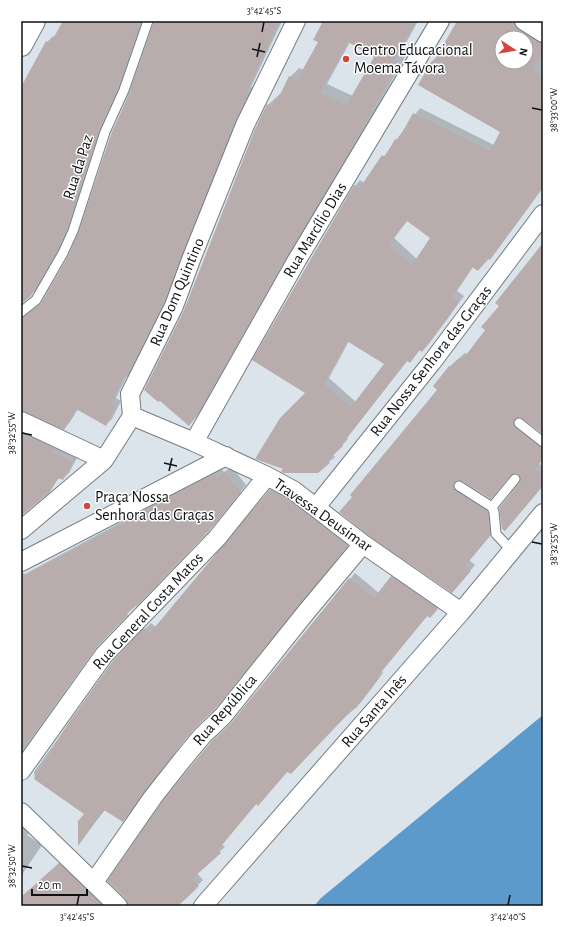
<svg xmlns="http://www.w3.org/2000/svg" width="564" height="927" font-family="'Alegreya Sans',sans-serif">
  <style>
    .water { fill: #5c9acc }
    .shadow { fill: #0003; fill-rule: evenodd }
    .building { fill: #b8adac; fill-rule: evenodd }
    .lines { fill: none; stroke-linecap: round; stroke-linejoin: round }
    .lane-casing { stroke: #757d83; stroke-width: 11 }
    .street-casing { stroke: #757d83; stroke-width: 20 }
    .primary-casing { stroke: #757d83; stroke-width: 24 }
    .lane { stroke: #fff; stroke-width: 9 }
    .street { stroke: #fff; stroke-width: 18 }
    .primary { stroke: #fff; stroke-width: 22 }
    .ticks { fill: none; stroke: #0f1114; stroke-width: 1.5 }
    .poi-dot { fill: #d3453e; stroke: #fff; stroke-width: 1.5 }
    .labels { text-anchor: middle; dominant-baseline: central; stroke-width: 3; stroke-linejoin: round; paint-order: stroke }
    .poi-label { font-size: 16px; fill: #0f1114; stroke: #fff; text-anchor: start }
    .street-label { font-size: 16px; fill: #0f1114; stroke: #fff }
    .neatline { fill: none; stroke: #0f1114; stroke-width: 1.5 }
    .ticks-label { font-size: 10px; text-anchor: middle; fill: #0f1114 }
  </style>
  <rect width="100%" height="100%" fill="#dce4eb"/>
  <path class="water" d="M543,715v191h-229l7,-8z"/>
  <path class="shadow" d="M64,21h81l-72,201 -9,21 -27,46 -16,14v3v-209l26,-55 6,-6 2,1z
    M154,21h128l-31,66 3,1 -84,207 -37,75 -6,6 -11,22 5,3 -9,18 -6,6 -28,-16 -8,13 -6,7 -43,-19v-103l4,5 7,-1 11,-9 26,-46 10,-22z
    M324,21h94l-17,31 5,3 -52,94 -149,258 -16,17 -5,-113 84,-206 14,-13 8,-15 9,-9 5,2 15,-28zM350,42l25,14 -22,40 -26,-12z
    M458,21h63l22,15v152l-48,65 -17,17 -5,-3 -16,24 7,5 -36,49 -6,6 -2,-1 -10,12 -3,-1 -60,77 1,1 -15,16 2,2 -18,15 -33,-3 23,-76 48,-207 5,-6 4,3 56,-75 74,37 7,-14 -70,-69 6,-5zM502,38h24v24h-24zM407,220l24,18 -14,21 -23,-21zM349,341l36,23 -29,38 -27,-24z
    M543,246v188l-20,-17h-4l1,5 23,19v17l-4,5 4,4v18l-22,-2 -1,-9 -4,-2 -58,9 2,5 32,20 3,24 -26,30 6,5 -18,21 -104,-89 85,-108 -3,-3 15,-20 15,-13 3,1 18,-24 14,-24z
    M21,422l57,34 -9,17 -6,6 -3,-2 -11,14 -28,24z
    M232,467l14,18 -31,39 -113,116 -81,114v-180l3,-1 1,1 196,-106 3,4z
    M277,484l76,55 -132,163 -22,21 -18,22 -52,70 -6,6 -18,-11 -26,33 7,-30 -51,-34 -1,-7 79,-110 38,-39 5,4z
    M397,572l45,31 -7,8 -7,4 -46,56 1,2 -21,28 -74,70 -30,34 -1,-2 -35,41 3,3 -28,26 6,7 -21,21 -17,5h-36v-4l-20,-21 124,-159 122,-149 24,20z
    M21,819l11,8 -5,8 15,10 -21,31z
    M65,859l49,47h-93v-9z"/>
  <path class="building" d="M63,21h79l-24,67 -19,42 -32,99 -9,21 -27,46 -10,8v-217l25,-46 4,3z
    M154,21h125l-33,73 2,1 -13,26 -71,181 -37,75 -2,-2 -15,30 5,2 -9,19 -30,-17 -12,21 -43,-19v-93l20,-15 27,-47 10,-23 33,-99 19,-42z
    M323,21h93l-23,40 5,3 -53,95 -57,96 -92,162 -7,9 -29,-25 -2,1 -14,-12 40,-80 71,-181 12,-25 5,3 3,-9 3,1 11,-23 8,4 21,-38 -5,-2zM348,42l26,15 -28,49 -26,-13z
    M457,21h57l4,9 25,13v12l-11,14 11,10v107l-53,74 -2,-2 -10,13 -6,-4 -20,30 7,5 -11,16 -26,34 -3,-2 -9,13 -3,-2 -65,83 1,2 -16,15 3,2 -12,10h-35l-2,-2 2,-2 -28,-10 25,-41 25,-25 -53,-33 102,-175 5,4 23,-34 3,2 10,-18 3,1 15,-27 77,38 10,-19 -82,-47 13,-23 2,1zM502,38h24v24h-24zM407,221l23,17 -18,27 -23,-20zM347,341l37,23 -33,43 -27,-23z
    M543,243v191l-23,-17 -5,2 -2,4 2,5 28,20v11l-8,10 8,7v10l-38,45 -3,-2 -3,-21 21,-26 -1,-7 -3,-2 -5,2 -20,24 -29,-18 -8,1 -1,4 2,5 32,20 3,25 -25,30 6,5 -19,22 -83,-57 -30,-24 13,-15 -2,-2 87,-105 -4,-4 16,-20 2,1 8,-9 4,1 22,-29 -4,-3 18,-21 -4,-3z
    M21,433l33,15 -2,4 20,10 -9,18 -5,-2 -8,14 -29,24z
    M225,472l16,20 -32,39 -70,73 -13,9 2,2 -32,33 -75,103v-173l92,-49 42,-24 60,-31 2,4z
    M270,489l17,10 61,47 -133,163 -21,20 -19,23 -52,70 -19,-12 -26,36v-25l6,-7 -50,-35 33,-54 45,-63 32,-34 6,5z
    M391,576l47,33 -8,9 -3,-2 -50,61 2,1 -22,29 -10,8 -56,59 -4,-2 -29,34 -2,-2 -38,46 3,3 -29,26 7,7 -7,7 -14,13h-50l-3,-8 -18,-17 54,-78 30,-37 19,-23 21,-20 118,-145 25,20z
    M59,863l44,43h-82v-9z"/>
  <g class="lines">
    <g class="lane-casing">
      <path id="lane" d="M21,312l15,-12 27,-47 10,-22 32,-99 19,-42 24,-69
        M519,423l24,19
        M459,486l33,21 2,5 2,22 16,17
        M492,507l23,-28"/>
    </g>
    <g class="street-casing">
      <path id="street" d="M524,21l19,12
        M132,416l62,26 73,34 26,14 70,54 98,68
        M21,421l83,39
        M194,442l103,-182 143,-239
        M316,507l116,-145 111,-148
        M21,530l83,-70 28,-44 -2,-22 44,-88 18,-49 53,-132 51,-104
        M21,562l205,-106
        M21,771l83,-116 113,-117 50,-62
        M21,812l97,94
        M94,882l59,-85 30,-38 19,-23 21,-20 84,-105 56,-67
        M203,906l258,-294 82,-99"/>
    </g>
    <g class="primary-casing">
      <path id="primary" d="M21,45l13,-24"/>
    </g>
    <use href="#lane" class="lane"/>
    <use href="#street" class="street"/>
    <use href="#primary" class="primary"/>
  </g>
  <path class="ticks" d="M262,32l2,-10M252,49l13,3M257,57l3,-14M532,108l10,2M22,433l10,2M164,463l13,3M169,471l3,-13M532,542l10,2M22,866l10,2M77,905l2,-10M508,905l2,-10"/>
  <g class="poi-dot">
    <circle cx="346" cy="59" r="4"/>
    <circle cx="87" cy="506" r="4"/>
  </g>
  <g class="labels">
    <g class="poi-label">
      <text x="354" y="50">Centro Educacional<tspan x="354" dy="18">Moema Távora</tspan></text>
      <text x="95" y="497">Praça Nossa<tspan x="95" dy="18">Senhora das Graças</tspan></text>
    </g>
    <g class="street-label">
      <text transform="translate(78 167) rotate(-72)">Rua da Paz</text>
      <text transform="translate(315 230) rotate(-59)">Rua Marcílio Dias</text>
      <text transform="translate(177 292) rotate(-67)">Rua Dom Quintino</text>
      <text transform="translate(431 361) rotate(-52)">Rua Nossa Senhora das Graças</text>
      <text transform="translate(323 515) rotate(35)">Travessa Deusimar</text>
      <text transform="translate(148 611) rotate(-47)">Rua General Costa Matos</text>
      <text transform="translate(225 710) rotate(-49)">Rua República</text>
      <text transform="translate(374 711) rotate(-49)">Rua Santa Inês</text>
    </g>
  </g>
  <rect width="564" height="927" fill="none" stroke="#ffffff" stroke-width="44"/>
  <g transform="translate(514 50) rotate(102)"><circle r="19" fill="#ffffff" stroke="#9fa0a1"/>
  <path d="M0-3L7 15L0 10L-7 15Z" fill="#d3453e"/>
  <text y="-6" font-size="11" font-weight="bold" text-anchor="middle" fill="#0f1114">N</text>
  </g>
  <path d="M32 889v6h55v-6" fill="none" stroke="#0f1114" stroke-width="2"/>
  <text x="38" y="889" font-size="12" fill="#0f1114" stroke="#ffffff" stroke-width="3" paint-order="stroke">20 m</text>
  <rect x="22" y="22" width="520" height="883" class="neatline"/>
  <g class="ticks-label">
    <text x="264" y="14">3°42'45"S</text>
    <text transform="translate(553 110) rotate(-90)" y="4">38°33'00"W</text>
    <text transform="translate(11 433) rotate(-90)" y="4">38°32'55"W</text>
    <text transform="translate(553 544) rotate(-90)" y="4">38°32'55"W</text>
    <text transform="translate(11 866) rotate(-90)" y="4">38°32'50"W</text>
    <text x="77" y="920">3°42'45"S</text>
    <text x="508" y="920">3°42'40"S</text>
  </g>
</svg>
